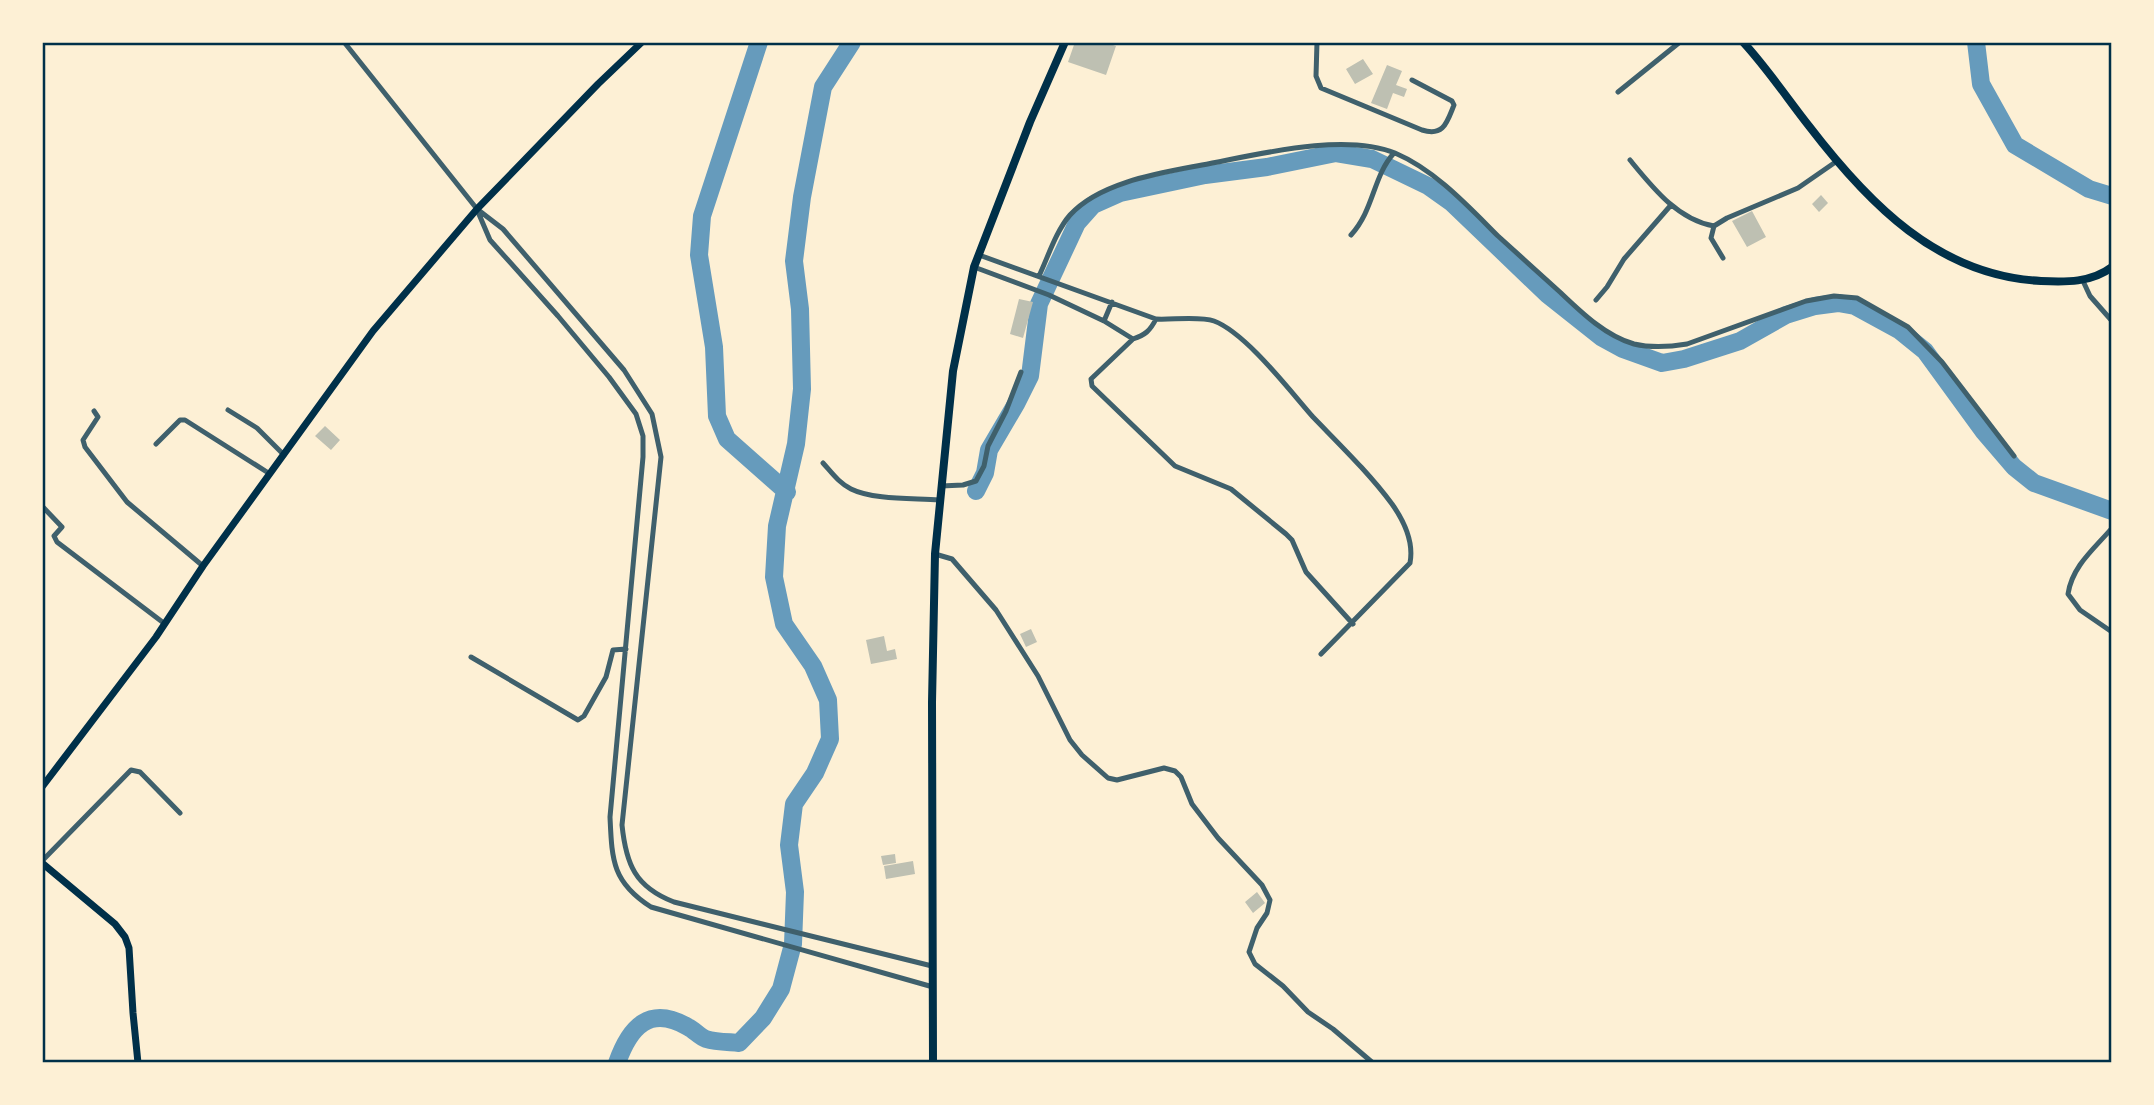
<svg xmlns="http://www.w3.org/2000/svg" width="2154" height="1105" font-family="'Fira Sans',sans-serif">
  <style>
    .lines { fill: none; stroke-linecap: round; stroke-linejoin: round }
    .river { stroke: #669bbc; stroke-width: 18 }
    .building { fill: #bec0b2 }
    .minor { stroke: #3f606c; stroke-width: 5 }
    .secondary { stroke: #003049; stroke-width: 7 }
    .primary { stroke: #003049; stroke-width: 8 }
    .neatline { fill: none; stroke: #003049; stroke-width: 2.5 }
  </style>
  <rect width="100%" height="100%" fill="#fdf0d5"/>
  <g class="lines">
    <path class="river" d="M759,42l-57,174 -3,39 15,92 3,69 10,23 60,53
      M1976,42l5,42 34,61 74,44 23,7
      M976,491l9,-18 4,-23 27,-46 14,-28 9,-72 38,-81 16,-18 27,-12 85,-18 62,-8 69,-14 36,6 56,27 24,17 96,92 53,42 22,12 39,14 22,-4 56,-18 46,-26 29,-9 23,-3 17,3 44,24 26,21 59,81 30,35 20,16 78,28
      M617,1063c13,-37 33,-58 71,-36 6,3 12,10 18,12 10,3 23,3 33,4l24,-25 18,-29 12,-45 2,-52 -6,-47 5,-41 21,-31 15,-34 -2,-39 -15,-34 -29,-42 -10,-47 3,-51 19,-82 6,-55 -2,-80 -6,-48 8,-64 21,-110 29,-45"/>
  </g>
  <path class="building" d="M1075,42h29l12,4 -10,29 -38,-13z
    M1363,59l10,15 -18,10 -9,-15z
    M1387,65l15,6 -6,14 11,4 -3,8 -11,-4 -6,16 -16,-6z
    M1821,195l7,8 -9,9 -7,-8z
    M1752,211l14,26 -19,10 -15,-26z
    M1019,299l14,3 -10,36 -13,-4z
    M325,426l15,14 -9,10 -16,-14z
    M1031,629l6,13 -11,5 -6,-13z
    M884,636l3,15 8,-2 2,10 -26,5 -5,-24z
    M895,854l1,9 -13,2 -2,-9z
    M913,861l2,13 -29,5 -2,-13z
    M1257,892l8,11 -12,10 -8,-11z"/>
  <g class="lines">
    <path class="minor" d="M344,42l133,167 26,20 121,141 28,44 9,43 -39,368c4,39 13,62 52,77l258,64
      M1317,42l-1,34 5,12 101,42c22,7 25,-8 32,-25l-2,-4 -40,-21
      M1618,92l62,-50
      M1630,160c23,28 48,60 84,66
      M478,212l12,28 68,76 51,61 27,37 7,22v21l-33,360c2,43 2,65 41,90l282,80
      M1351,235c23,-25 22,-59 43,-82
      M979,255l177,64
      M1723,258l-12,-20 3,-12 13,-8 71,-30 39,-27
      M974,267l75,28 55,26 29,18c12,-4 17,-8 23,-20 15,1 44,-3 58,2 32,12 76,70 99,96 27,28 56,56 79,87 12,17 22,38 18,59l-89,91
      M1039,276c9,-19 17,-45 31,-61 30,-33 90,-42 132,-50 54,-10 141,-33 193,-12 40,17 73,53 103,83 21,19 42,38 63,57 21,20 45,43 73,51 17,4 35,3 53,0l119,-43 28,-5 23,2 51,29 34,35 72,94
      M2083,281l7,15 22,25
      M1596,300l11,-13 17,-28 47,-54
      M1104,321l8,-19
      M1133,339l-42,40 1,7 83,80 56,23 55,45 6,6 14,32 47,52
      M228,410l29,18 27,27
      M94,411l4,6 -15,23 2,7 42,55 76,64
      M156,444l24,-24h5l85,54
      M823,463c9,10 16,20 28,26 22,11 63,9 88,11
      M941,486l22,-1 13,-4 8,-15 4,-20 18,-35 15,-39
      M42,506l20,21 -8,9 3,6 108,82
      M2112,528c-17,20 -40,38 -44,66l12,16 32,22
      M935,554l17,5 44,51 42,66 32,64 12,15 26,23 9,2 47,-12 11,3 6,6 11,27 26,34 44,47 8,15 -3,13 -10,15 -8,24 6,12 28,22 25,26 25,17 40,34
      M471,657l107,63 6,-4 22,-39 7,-27 13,-1
      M42,861l89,-91 9,2 40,41"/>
    <path class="secondary" d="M42,787l114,-150 47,-71 170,-235 104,-122 121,-125 44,-42
      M42,863l73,61 10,13 4,11 4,65 5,50"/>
    <path class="primary" d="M1743,42c24,26 44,56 66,84 59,77 129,150 232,155 25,1 50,2 71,-14
      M933,1063l-1,-361 3,-148 18,-183 21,-104 56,-145 35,-80"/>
  </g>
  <rect width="2154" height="1105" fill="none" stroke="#fdf0d5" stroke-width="88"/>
  <rect x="44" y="44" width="2066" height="1017" class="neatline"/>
</svg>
